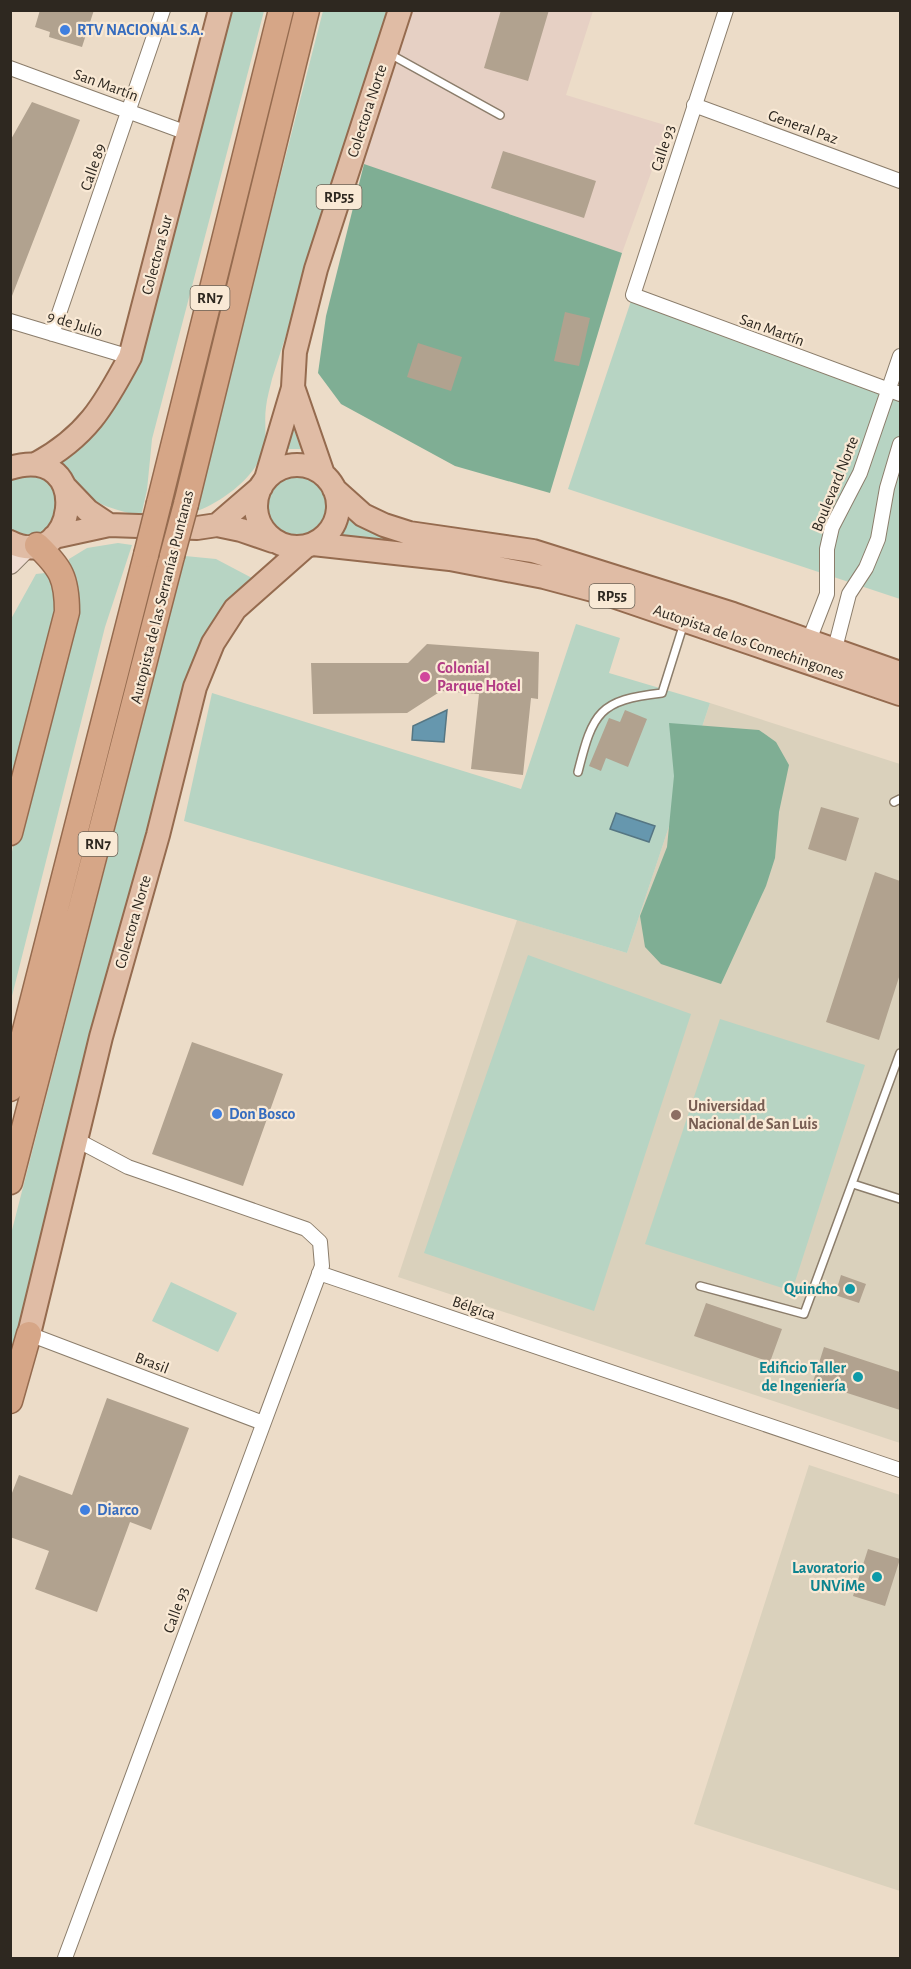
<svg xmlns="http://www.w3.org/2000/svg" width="911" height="1969" font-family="'Alegreya Sans',sans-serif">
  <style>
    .industrial { fill: #e6d0c4 }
    .education { fill: #dad1bc }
    .green { fill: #b7d4c3 }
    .forest { fill: #7fae94 }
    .water { fill: #6697ae; stroke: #557683; stroke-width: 1.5 }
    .building { fill: #b1a28f }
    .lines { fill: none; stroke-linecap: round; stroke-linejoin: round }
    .service-casing { stroke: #8b7d6b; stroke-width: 10 }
    .minor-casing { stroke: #8b7d6b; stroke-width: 16 }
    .secondary-casing { stroke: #8b7d6b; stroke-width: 22 }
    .primary-casing { stroke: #956b4f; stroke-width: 26 }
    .trunk-casing { stroke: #956b4f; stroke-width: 27 }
    .service { stroke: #fff; stroke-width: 7 }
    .minor { stroke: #fff; stroke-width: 14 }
    .secondary { stroke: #f0ddd2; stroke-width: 20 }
    .primary { stroke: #e0bca5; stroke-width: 22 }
    .trunk { stroke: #d6a687; stroke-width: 24 }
    .trunk-bridge-casing { stroke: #956b4f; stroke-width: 27; stroke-linecap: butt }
    .trunk-bridge { stroke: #d6a687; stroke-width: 24 }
    .shop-dot { fill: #3f7fe0; stroke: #f9e9d5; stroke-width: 2 }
    .hotel-dot { fill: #d1479c; stroke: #f9e9d5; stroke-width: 2 }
    .education-dot { fill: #8d6e63; stroke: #f9e9d5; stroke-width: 2 }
    .culture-dot { fill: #0f9aa8; stroke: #f9e9d5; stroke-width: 2 }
    .labels { text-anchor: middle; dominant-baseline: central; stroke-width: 4.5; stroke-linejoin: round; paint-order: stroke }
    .shield { fill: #f9e9d5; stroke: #6b6256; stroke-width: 1.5 }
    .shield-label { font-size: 15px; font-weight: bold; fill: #2e2820 }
    .shop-label { font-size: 16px; font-weight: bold; fill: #366cbe; stroke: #f9e9d5; text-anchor: start }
    .street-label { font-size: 16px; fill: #2e2820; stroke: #f9e9d5 }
    .hotel-label { font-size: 16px; font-weight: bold; fill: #b23c85; stroke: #f9e9d5; text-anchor: start }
    .education-label { font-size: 16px; font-weight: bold; fill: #785e54; stroke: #f9e9d5; text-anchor: start }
    .culture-label { font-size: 16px; font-weight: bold; fill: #0d838f; stroke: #f9e9d5; text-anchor: end }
  </style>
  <rect width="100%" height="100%" fill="#ecdcc8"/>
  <path class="industrial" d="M411,11h182l-27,84 102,31 -46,127 -262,-90z"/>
  <path class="education" d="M710,703l190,61v679l-502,-166 119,-357 110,33z
    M809,1465l91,30v396l-206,-67z"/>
  <path class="green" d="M228,11h36l-112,428 -5,51 -6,26c-48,-11 -56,-18 -89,-53l54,-45z
    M323,11h66l-117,368c-2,9 -5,18 -6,28 -2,14 1,27 -2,41 -6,28 -44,56 -70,64z
    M633,295l267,99v205l-332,-110z
    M293,427l8,22h-16z
    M265 506a33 33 0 1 1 66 0a33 33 0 1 1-66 0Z
    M45,475l17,27 -14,29 -21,7 -16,-7v-53z
    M347,518c25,21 66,21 98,27l-116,-4z
    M118,543l14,2 -27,82 -94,373v-143l57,-293 1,-5 18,-11z
    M185,556l31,3 36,19 -27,26 -214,770v-140z
    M45,573l5,3 9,31 -48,179v-167l25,-45z
    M576,624l44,14 -11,35 101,30 -83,250 -443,-132 28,-128 309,96z
    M528,955l163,59 -97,297 -170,-58z
    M720,1019l145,46 -73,226 -147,-47z
    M171,1282l66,31 -19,39 -66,-31z"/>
  <path class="forest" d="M364,164l258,89 -72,240 -95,-27 -114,-62 -23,-31 8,-57z
    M669,723l90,7 17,12 13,23 -10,47 -4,46 -9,28 -45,98 -60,-20 -16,-17 -5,-31 27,-69 7,-71z"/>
  <path class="water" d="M447,710l-3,32 -32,-2 1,-14z
    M616,813l39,13 -6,16 -39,-13z"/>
  <path class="building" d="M40,10h54l-12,37 -33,-10 1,-5 -15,-5z
    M501,10h48l-21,71 -44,-13z
    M32,102l48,18 -68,176 -2,-155z
    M503,151l93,30 -12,37 -93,-30z
    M565,312l25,6 -11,48 -25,-5z
    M418,343l44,14 -11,34 -44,-14z
    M427,644l112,8 -1,47 -7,-1 -8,77 -52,-6 8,-75 -38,-3 -34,22 -94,1 -2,-51h97z
    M625,710l22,9 -19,48 -22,-9 -5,13 -12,-5 20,-48 11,4z
    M821,807l38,11 -13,43 -38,-12z
    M875,872l25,9v93l-21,66 -53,-18z
    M192,1042l91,32 -40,112 -91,-32z
    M841,1275l25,9 -7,19 -24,-8z
    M706,1303l76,26 -12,33 -76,-26z
    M824,1347l76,25v38l-87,-28z
    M107,1398l82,30 -38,102 -21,-8 -33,90 -62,-23 14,-38 -39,-14v-39l9,-23 53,20z
    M868,1549l32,10 -15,47 -32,-10z"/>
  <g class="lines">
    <g class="service-casing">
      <path id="service" d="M388,53l112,62
        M578,772c15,-60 21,-72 84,-79l22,-70
        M894,802l6,-3
        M853,1184l47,15
        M700,1286l104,28 96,-261"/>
    </g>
    <g class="minor-casing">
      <path id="minor" d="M726,10l-93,285 267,99
        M10,68l180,66
        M694,105l206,76
        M10,321l120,36
        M52,334l111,-324
        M806,648l21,-54v-45l5,-22 28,-54 40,-117
        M833,656l16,-62 17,-26 12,-29 9,-51 13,-44
        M319,1273l581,197
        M29,1334l234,89
        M65,1958l257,-692 -2,-24 -14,-13 -178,-62 -51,-27"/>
    </g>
    <g class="secondary-casing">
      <path id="secondary" d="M10,564l18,-18"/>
    </g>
    <g class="primary-casing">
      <path id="primary" d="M36,464c50,-27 68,-58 94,-107l90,-347
        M256 506a41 41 0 1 1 82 0a41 41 0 1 1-82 0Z
        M10,468c86,-26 66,108 0,74
        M323,474l-30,-87 2,-35 21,-83 84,-259
        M266,479l27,-91
        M66,488l22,23 21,14
        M334,489l29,26 21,10 25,8 124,18 200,63 167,59
        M217,525l44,-38
        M54,537l55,-12 88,3 20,-3 24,5 32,11
        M313,544l137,15 94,18 60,16 296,101
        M29,1334l72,-297 57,-202 37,-148 18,-44 22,-34 70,-62"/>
    </g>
    <g class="trunk-casing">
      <path id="trunk" d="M159,503l122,-493
        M186,504l121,-494
        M10,833l57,-221c0,-34 -6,-44 -30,-67
        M10,1089l136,-534
        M10,1182l162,-626
        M10,1401l19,-67"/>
    </g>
    <use href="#service" class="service"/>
    <use href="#minor" class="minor"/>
    <use href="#secondary" class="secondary"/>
    <use href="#primary" class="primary"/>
    <use href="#trunk" class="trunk"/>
    <g class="trunk-bridge-casing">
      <path id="trunk-bridge" d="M146,555l13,-52
        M172,556l14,-52"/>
    </g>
    <use href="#trunk-bridge" class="trunk-bridge"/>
  </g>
  <g class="shop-dot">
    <circle cx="65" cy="30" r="6"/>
    <circle cx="217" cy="1114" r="6"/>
    <circle cx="85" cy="1510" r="6"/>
  </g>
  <circle class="hotel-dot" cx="425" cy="677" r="6"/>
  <circle class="education-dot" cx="676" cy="1115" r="6"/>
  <g class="culture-dot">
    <circle cx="850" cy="1289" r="6"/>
    <circle cx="858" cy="1377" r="6"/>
    <circle cx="877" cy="1577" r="6"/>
  </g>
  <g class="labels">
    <g class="shield">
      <rect x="316.5" y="185" width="45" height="24" rx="4.5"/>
      <rect x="190.5" y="286" width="39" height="24" rx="4.5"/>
      <rect x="589.5" y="584" width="45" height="24" rx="4.5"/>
      <rect x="78.5" y="832" width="39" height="24" rx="4.5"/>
    </g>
    <g class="shield-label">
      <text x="339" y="197">RP55</text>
      <text x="210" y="298">RN7</text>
      <text x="612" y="596">RP55</text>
      <text x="98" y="844">RN7</text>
    </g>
    <g class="shop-label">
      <text x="77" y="30">RTV NACIONAL S.A.</text>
      <text x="229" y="1114">Don Bosco</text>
      <text x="97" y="1510">Diarco</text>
    </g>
    <g class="street-label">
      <text transform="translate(106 85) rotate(20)">San Martín</text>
      <text transform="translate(367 111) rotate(-72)">Colectora Norte</text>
      <text transform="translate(803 127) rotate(20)">General Paz</text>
      <text transform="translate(663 148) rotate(-72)">Calle 93</text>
      <text transform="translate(93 167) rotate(-71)">Calle 89</text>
      <text transform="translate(157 255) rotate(-75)">Colectora Sur</text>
      <text transform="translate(75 324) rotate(17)">9 de Julio</text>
      <text transform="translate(772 330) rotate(20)">San Martín</text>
      <text transform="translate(835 484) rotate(-68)">Boulevard Norte</text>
      <text transform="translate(162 597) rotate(-76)">Autopista de las Serranías Puntanas</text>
      <text transform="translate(749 642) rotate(19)">Autopista de los Comechingones</text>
      <text transform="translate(133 922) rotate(-74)">Colectora Norte</text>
      <text transform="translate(474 1308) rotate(19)">Bélgica</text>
      <text transform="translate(152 1363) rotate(21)">Brasil</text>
      <text transform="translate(176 1610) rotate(-70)">Calle 93</text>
    </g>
    <g class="hotel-label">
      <text x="437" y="668">Colonial<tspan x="437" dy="18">Parque Hotel</tspan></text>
    </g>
    <g class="education-label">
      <text x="688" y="1106">Universidad<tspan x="688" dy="18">Nacional de San Luis</tspan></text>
    </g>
    <g class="culture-label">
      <text x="838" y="1289">Quincho</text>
      <text x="846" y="1368">Edificio Taller<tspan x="846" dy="18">de Ingeniería</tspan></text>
      <text x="865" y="1568">Lavoratorio<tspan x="865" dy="18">UNViMe</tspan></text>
    </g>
  </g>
  <rect width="911" height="1969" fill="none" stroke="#2e2820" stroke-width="24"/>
</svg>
